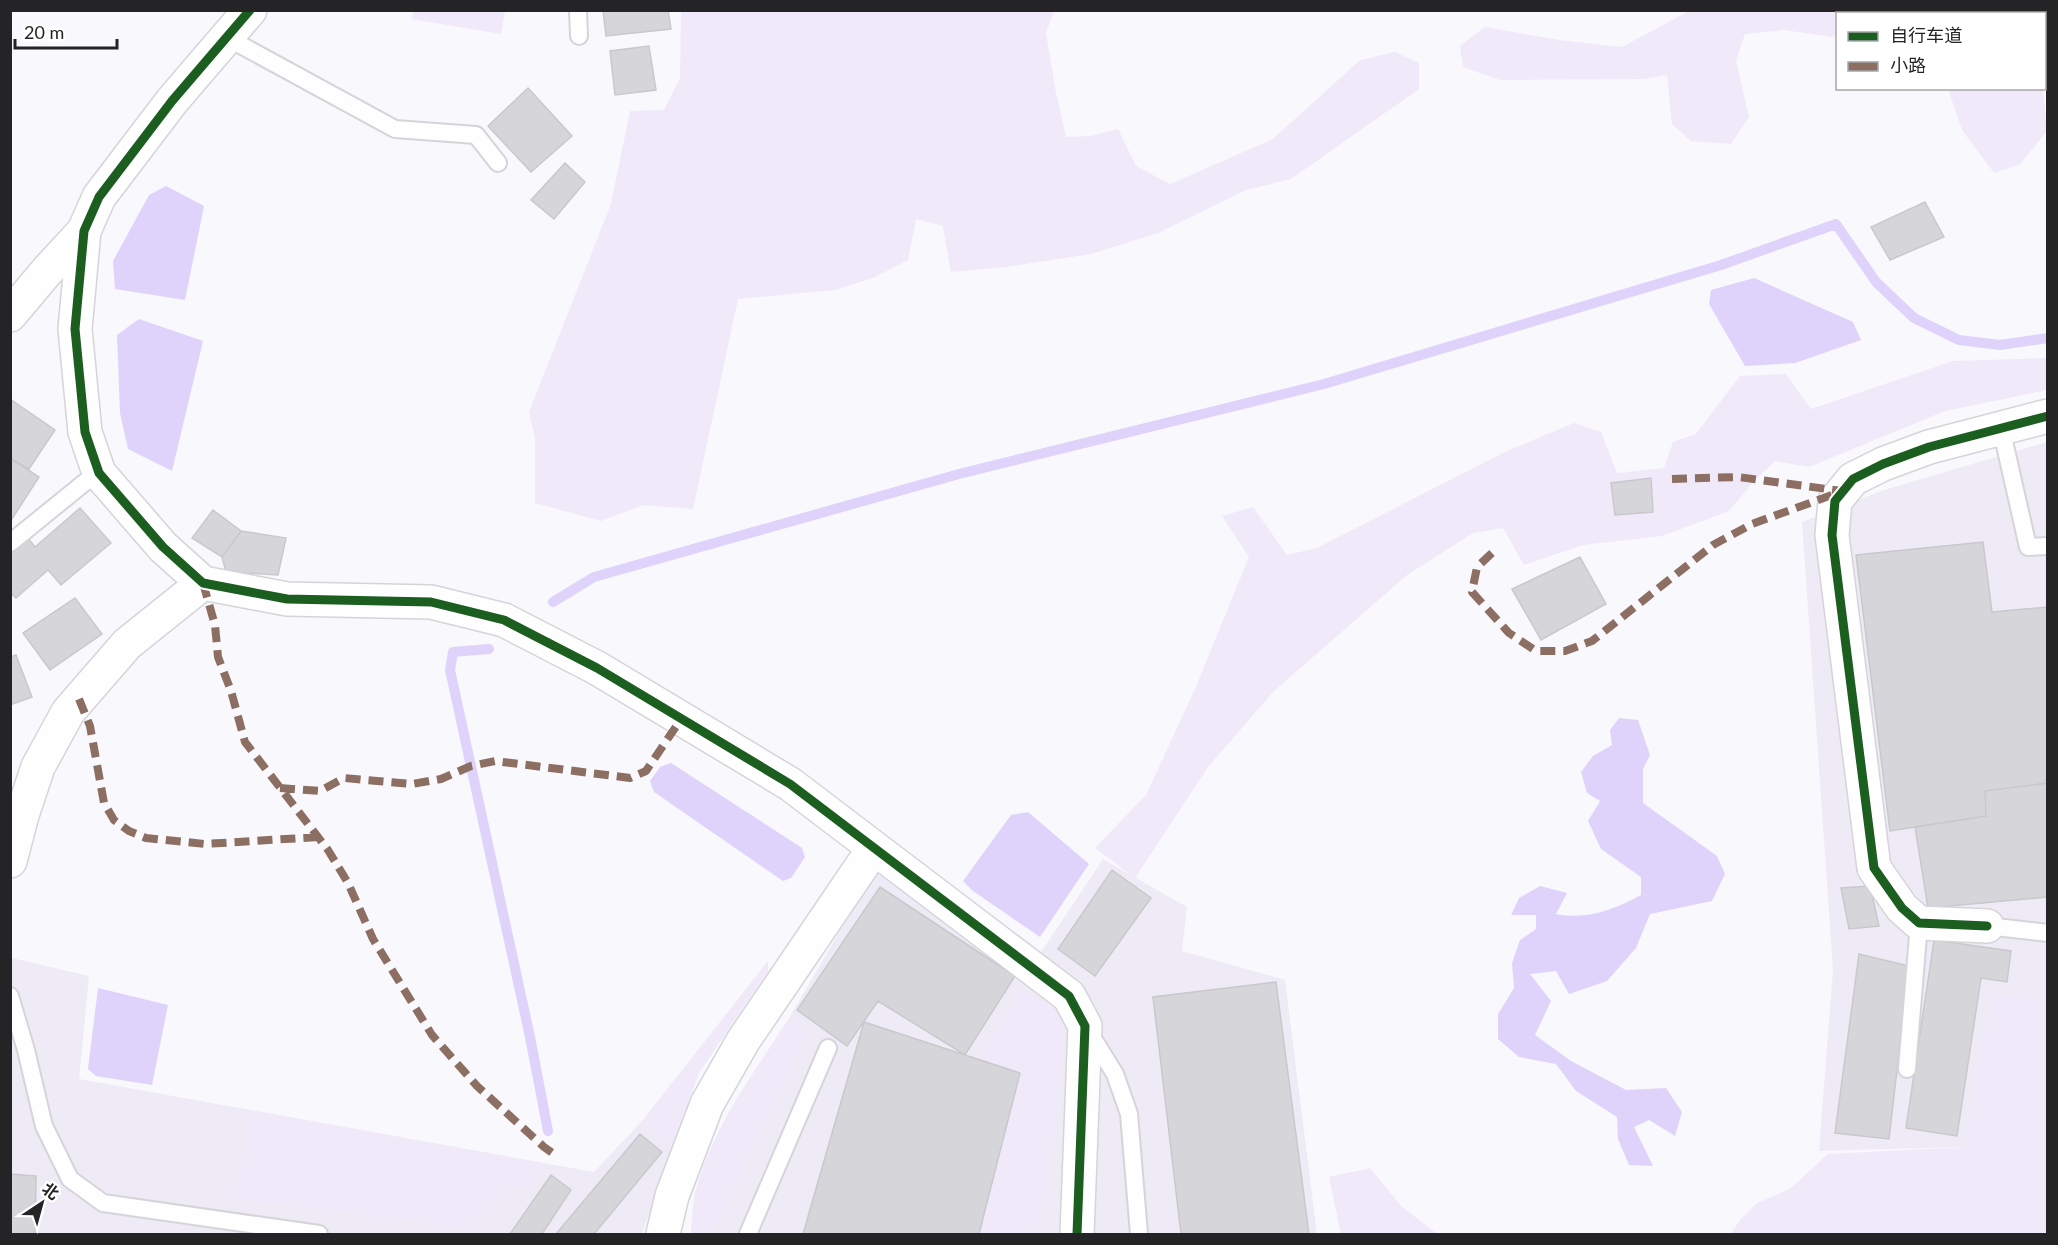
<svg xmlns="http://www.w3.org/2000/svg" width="2058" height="1245" font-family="Lato,'Noto Sans SC',sans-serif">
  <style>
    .built { fill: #eeebf6 }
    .green { fill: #efe9fa }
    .water { fill: #dfd3fb }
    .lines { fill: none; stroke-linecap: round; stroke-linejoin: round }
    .stream { stroke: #dfd3fb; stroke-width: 10 }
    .building { fill: #d6d5d9; stroke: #c9c8cc; stroke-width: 1.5 }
    .lane-casing { stroke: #d5d4d8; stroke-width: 20 }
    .street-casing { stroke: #d5d4d8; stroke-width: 36 }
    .lane { stroke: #fefeff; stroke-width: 16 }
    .street { stroke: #fefeff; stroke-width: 33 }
    .quiet { stroke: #8d6e63; stroke-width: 8; stroke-dasharray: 15 8; stroke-linecap: butt }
    .cycleway-casing { stroke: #fff; stroke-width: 13 }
    .cycleway { stroke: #1b5e20; stroke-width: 9 }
  </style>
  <rect width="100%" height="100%" fill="#f9f8fc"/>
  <path class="built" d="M2047,442v561l-54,-9 -28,153 -146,4 14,-181 -31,-448 79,-31z
    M1103,859l84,48 -5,44 103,29 32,254h-612l13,-13 88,-189 -17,-14 87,-149 150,106z
    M12,958l77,18 -10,103 515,93 48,-51 30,24 -30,89h-631z"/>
  <path class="green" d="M413,11v-1l92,1 -4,23 -89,-15z
    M681,11h373l-8,22 10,60 10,44 25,-1 27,-7 18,37 34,18 103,-45 87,-79 35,-8 24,11v26l-128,90 -45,11 -88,43 -67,21 -85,13 -55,5 -8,-46 -27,-7 -8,41 -35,18 -38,12 -97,9 -45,210 -50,-4 -42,16 -66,-18v-66l-6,-25 82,-208 19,-93 34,-1 16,-32z
    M1689,11h179l-4,2 -26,1 -1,20 -4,3 -49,-7 -39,4 -9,27 13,56 -18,27 -40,-3 -19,-17 -5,-49 -23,4 -144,1 -37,-13 -3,-21 25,-19 74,13 63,7z
    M1903,11h144v35l-2,3 -1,-35h-122z
    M1948,89h95l4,42 -27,33 -26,9 -32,-43z
    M2047,358v32l-102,21 -136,56 -34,-6 -20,19 -26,31 -67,25 -79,9 -59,20 -21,-37 -30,5 -66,42 -133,116 -66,76 -73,111 -40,-30 51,-53 49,-106 54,-132 -27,-41 31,-9 34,48 30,-7 188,-96 69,-29 27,9 16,41 47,-5 9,-26 23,-8 44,-58 46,-2 25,35 142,-48z
    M768,961v10l-69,102 -27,72 -30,-24z
    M1025,986l36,29 -4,88 -11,80 -11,51h-56l41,-160 -43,-15z
    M1993,993l54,10v231h-316l9,-14 17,-17 33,-14 38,-35 137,-7z
    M789,1018l17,14 -88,189 -13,13h-14c1,-13 1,-28 4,-41 16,-64 59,-120 94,-175z
    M254,1111l290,53 -11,23 -27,-1 -37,42 -233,-30z
    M1370,1168l31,38 36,28h-96l-12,-57z"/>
  <path class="water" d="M166,186l38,20 -19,94 -70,-11 -2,-28 36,-66z
    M1754,278l99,44 8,18 -66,23 -50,3 -36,-62 2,-14z
    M139,319l64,22 -31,130 -44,-22 -8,-36 -3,-78z
    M1619,718l19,2 12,35 -7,14v34l74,53 8,18 -13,27 -62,13 -14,34 -29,33 -38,13 -13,-23 -26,3 21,27 -16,34 36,26 55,29 40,-2 16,24 -7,24 -26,-16 -15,7 19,39 -24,-1 -11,-26 -1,-22 -41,-26 -20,-27 -37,-7 -21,-18v-25l16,-26 -2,-25 8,-23 16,-11v-14h-25l8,-17 21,-12 27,7 -11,21c31,6 58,-4 85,-19v-18l-40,-28 -13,-28 12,-20 -13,-8 -6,-21 12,-16 19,-11 -2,-15z
    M671,763l131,85 3,9 -14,21 -8,3 -129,-89 -4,-11 10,-14z
    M1028,812l61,52 -49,73 -67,-46 -10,-10 48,-66z
    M98,988l70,17 -16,80 -56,-9 -8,-7z"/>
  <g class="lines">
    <path class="stream" d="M553,602l41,-25 365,-103 365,-90 397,-119 115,-41 40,58 38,36 45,22 41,5 48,-7
      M489,649l-36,3 -3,18 80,367 18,94"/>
  </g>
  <path class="building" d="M603,10h65l3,19 -65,7z
    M649,46l7,44 -41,5 -5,-44z
    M528,88l44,48 -41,36 -43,-46z
    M565,163l20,19 -31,37 -23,-19z
    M1925,202l19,35 -54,23 -19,-33z
    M10,399l45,31 -26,39 -19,-11z
    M10,458l29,19 -29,45z
    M1651,478l2,34 -38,3 -4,-32z
    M80,508l31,35 -50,42 -13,-15 -32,28 -6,-6v-38l19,-15 6,8z
    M213,510l28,21 -19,26 -30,-19z
    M241,531l45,7 -8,37 -52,-3 -4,-15z
    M1983,542l9,70 56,-5v176l-63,8 1,25 -96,15 -34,-276z
    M1580,557l26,47 -65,36 -29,-51z
    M75,598l27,36 -52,36 -27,-37z
    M16,655l16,42 -22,8v-48z
    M2048,783v114l-120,11 -13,-81 71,-11 -1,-25z
    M1112,870l39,28 -56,78 -37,-27z
    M1870,886l9,40 -30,3 -8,-41z
    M880,887l135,89 -50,79 -87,-54 -31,45 -50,-36z
    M1934,940l77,11 -4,31 -26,-4 -24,158 -51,-8z
    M1859,954l50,12 -20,173 -54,-6z
    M1276,982l33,252h-128l-28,-237z
    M864,1022l156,51 -41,161h-176z
    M640,1134l22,18 -68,82h-38z
    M10,1174l26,2 -1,58h-25z
    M551,1175l20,15 -29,44h-32z"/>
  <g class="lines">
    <g class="lane-casing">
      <path id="lane" d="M578,10l1,26
        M226,37l169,92 81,6 22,28
        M2001,428l27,119 20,-1
        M10,543l74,-60 15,-10
        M1987,926l61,7
        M10,996l16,54 18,76 26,53 33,24 216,31
        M1089,1032l26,42 14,40 10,120
        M1907,1069l12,-146
        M748,1234l80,-186"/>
    </g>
    <g class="street-casing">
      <path id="street" d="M250,10l-78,91 -73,96 -15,34 -9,98 10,103 14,41 64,74 40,36 84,16 144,3 73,18 93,48 193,116 279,212 16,30 -8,208
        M10,315l37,-44 37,-40
        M10,861l12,-46 16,-48 30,-55 59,-68 76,-61
        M1987,926l-68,-3 -17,-15 -28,-40 -42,-333 3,-34 18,-22 30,-15 46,-17 119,-31
        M663,1234l9,-38 35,-92 36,-63 131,-193"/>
    </g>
    <use href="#lane" class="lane"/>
    <use href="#street" class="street"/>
    <path class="quiet" d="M1672,479l66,-2 104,14
      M1492,553l-15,14 -5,25 37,41 27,18h29l27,-10 121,-96 39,-21 88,-32
      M203,583l12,42 3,32 13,34 14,51 83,108 20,33 25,56 59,96 45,51 67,61 14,10
      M79,699l11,27 14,77 10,17 15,11 17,7 59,6 113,-7
      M280,788l40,3 24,-13 68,6 29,-5 30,-13 24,-5 135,17 16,-7 35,-52"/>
    <g class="cycleway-casing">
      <path id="cycleway" d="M250,10l-78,91 -73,96 -15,34 -9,98 10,103 14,41 64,74 40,36 84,16 144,3 73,18 93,48 193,116 279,212 16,30 -8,208
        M1987,926l-68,-3 -17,-15 -28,-40 -42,-333 3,-34 18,-22 30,-15 46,-17 119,-31"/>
    </g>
    <use href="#cycleway" class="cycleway"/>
  </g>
  <rect width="2058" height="1245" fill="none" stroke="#242326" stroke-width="24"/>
  <rect x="1836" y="12" width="210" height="78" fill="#ffffff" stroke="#a7a7a8" stroke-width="1.5"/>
  <rect x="1848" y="32" width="30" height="9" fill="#1b5e20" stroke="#a7a7a8" stroke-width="1.5"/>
  <text x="1890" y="42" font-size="18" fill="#242326">自行车道</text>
  <rect x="1848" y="62" width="30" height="9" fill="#8d6e63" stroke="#a7a7a8" stroke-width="1.5"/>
  <text x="1890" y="72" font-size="18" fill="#242326">小路</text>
  <g transform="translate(42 1203) rotate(36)" stroke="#ffffff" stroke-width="4.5" paint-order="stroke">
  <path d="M0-4.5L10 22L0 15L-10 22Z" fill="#242326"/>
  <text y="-9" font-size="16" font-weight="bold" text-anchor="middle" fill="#242326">北</text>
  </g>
  <path d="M15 39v9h102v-9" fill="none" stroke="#242326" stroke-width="3"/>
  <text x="24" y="39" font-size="18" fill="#242326" stroke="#ffffff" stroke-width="4.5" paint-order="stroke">20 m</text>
</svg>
